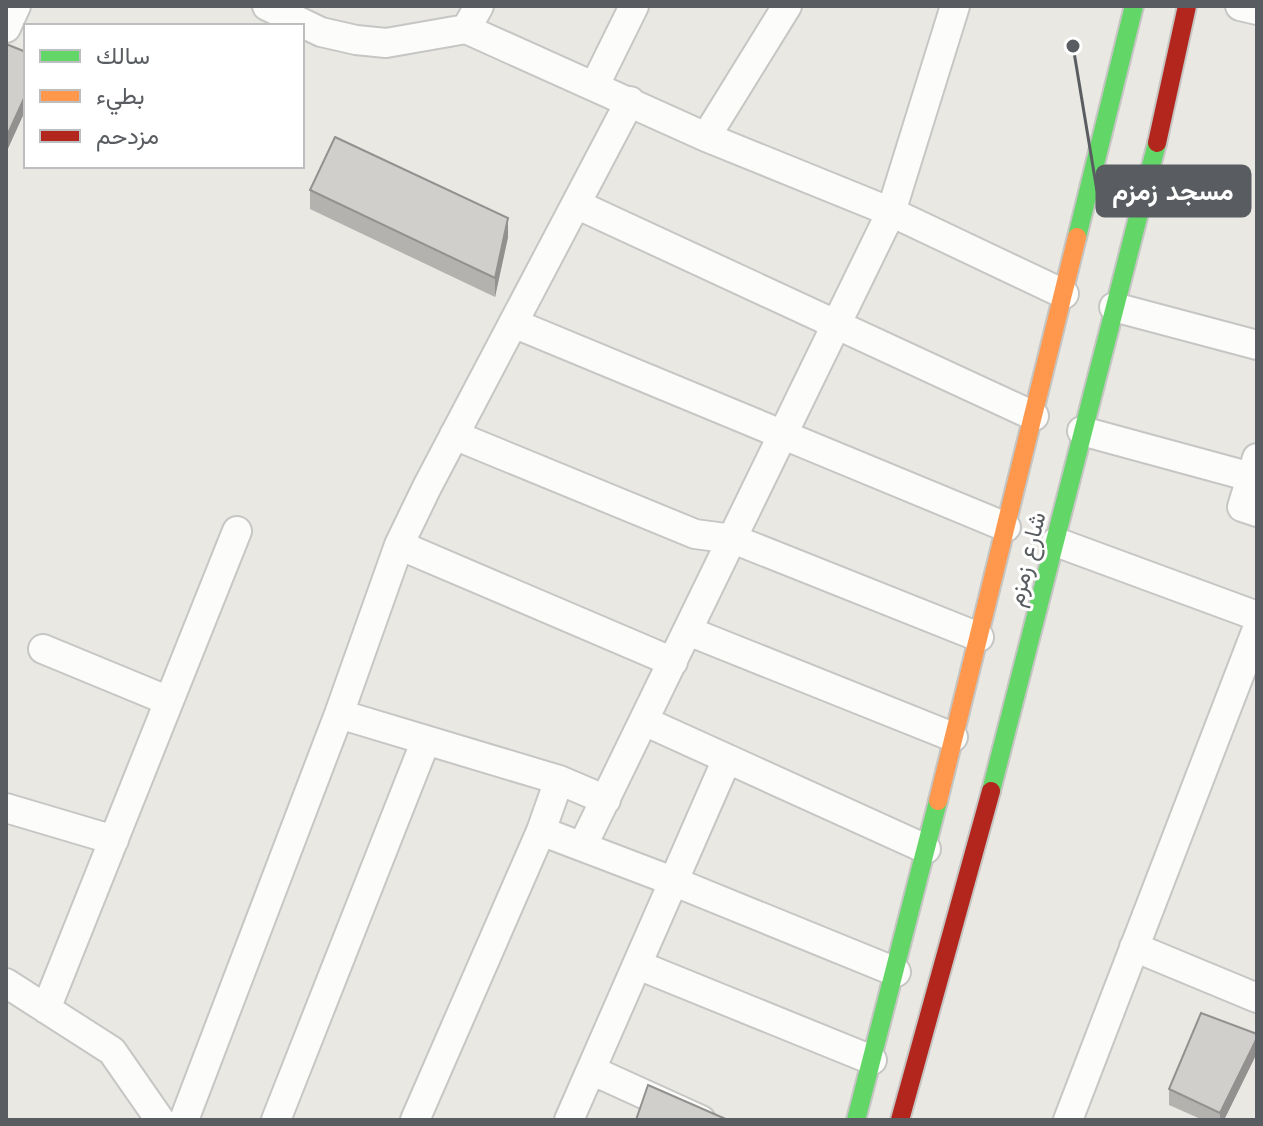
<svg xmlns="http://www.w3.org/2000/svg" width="1263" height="1126" font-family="Jost,Vazirmatn,sans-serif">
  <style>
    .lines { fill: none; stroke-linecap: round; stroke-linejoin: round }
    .street-casing { stroke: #c6c6c5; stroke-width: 32 }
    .fast-casing { stroke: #c5c5c3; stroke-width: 22 }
    .slow-casing { stroke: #c5c5c3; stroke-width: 22 }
    .jam-casing { stroke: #c5c5c3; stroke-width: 22 }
    .street { stroke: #fcfcfb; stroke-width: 28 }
    .fast { stroke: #63d668; stroke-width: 18 }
    .slow { stroke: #ff974d; stroke-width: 18 }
    .jam { stroke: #b3261e; stroke-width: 18 }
    .wall { fill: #b3b2af }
    .shaded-wall { fill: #92918f }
    .building { fill: #d0cfcc; stroke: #92918f; stroke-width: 2 }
    .labels { text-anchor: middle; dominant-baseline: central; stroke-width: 6; stroke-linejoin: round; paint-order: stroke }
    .street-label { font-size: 24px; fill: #595d61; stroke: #fff }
    .leader { fill: none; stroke: #595d61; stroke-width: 3 }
    .callout-dot { fill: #595d61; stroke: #fff; stroke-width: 3 }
    .callout { fill: #595d61; stroke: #595d61; stroke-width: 3 }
    .callout-label { font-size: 26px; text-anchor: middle; font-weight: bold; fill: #fff }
  </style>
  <rect width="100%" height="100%" fill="#e9e8e3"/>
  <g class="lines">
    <g class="street-casing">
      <path id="street" d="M267,6l54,26 35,8 30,3 80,-14 240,108 185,75 173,82
        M1240,6l17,4
        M6,28l10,-22
        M466,29l13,-23
        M595,85l39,-79
        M706,137l81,-131
        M576,204l458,212
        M1114,307l143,38
        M513,323l493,204
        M1082,431l169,46
        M454,435l241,99 38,5 246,98
        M1257,458l-15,49 15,5
        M1056,542l201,74
        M399,545l274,117
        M688,631l265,106
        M43,649l126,52
        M339,714l220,66 47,20
        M644,721l282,128
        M6,808l108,32
        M541,831l134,51 221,90
        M583,845l308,-633 64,-206
        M1134,947l123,51
        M638,965l234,95
        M6,983l106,68 48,69
        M46,1009l191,-478
        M591,1070l110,50
        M184,1120l155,-406 60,-169 28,-58 203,-386
        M276,1120l150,-380
        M415,1120l126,-289 18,-51
        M569,1120l158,-361
        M1068,1120l189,-491"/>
    </g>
    <g class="fast-casing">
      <path id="fast" d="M1077,237l57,-231
        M991,791l166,-648
        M856,1120l82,-319"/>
    </g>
    <g class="slow-casing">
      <path id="slow" d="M938,801l139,-564"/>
    </g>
    <g class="jam-casing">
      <path id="jam" d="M1157,143l30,-137
        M900,1120l91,-329"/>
    </g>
    <use href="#street" class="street"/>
    <use href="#fast" class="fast"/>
    <use href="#slow" class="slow"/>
    <use href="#jam" class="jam"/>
  </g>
  <path class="wall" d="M310,190l198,47 -13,60 -185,-88z
    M1257,1034v19l-33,67h-21l-34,-15v-16z"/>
  <path class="shaded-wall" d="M26,94v15l-20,44v-15z
    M508,218v19l-13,60v-19z
    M1257,1038v15l-33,67h-4v-7z"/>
  <path class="building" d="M6,44l20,8v42l-20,44z
    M335,137l173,81 -13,60 -185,-88z
    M1201,1013l56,21v4l-37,75 -51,-24z
    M648,1085l80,35h-92z"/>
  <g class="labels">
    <g class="street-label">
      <text transform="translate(1026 559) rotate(-76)">شارع زمزم</text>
    </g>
  </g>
  <path class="leader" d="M1073 46L1097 191"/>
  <circle class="callout-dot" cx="1073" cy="46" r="8"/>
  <rect class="callout" x="1097" y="166" width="153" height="50" rx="8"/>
  <g class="callout-label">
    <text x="1173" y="200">مسجد زمزم</text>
  </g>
  <rect width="1263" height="1126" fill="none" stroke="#595d61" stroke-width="16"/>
  <rect x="24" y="24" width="280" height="144" fill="#ffffff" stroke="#bdbec0" stroke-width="2"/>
  <rect x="40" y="50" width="40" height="12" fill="#63d668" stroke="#bdbec0" stroke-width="2"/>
  <text x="96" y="64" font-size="24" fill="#595d61">سالك</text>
  <rect x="40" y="90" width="40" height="12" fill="#ff974d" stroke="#bdbec0" stroke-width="2"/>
  <text x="96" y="104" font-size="24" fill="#595d61">بطيء</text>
  <rect x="40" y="130" width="40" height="12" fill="#b3261e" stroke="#bdbec0" stroke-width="2"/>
  <text x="96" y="144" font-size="24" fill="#595d61">مزدحم</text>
</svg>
